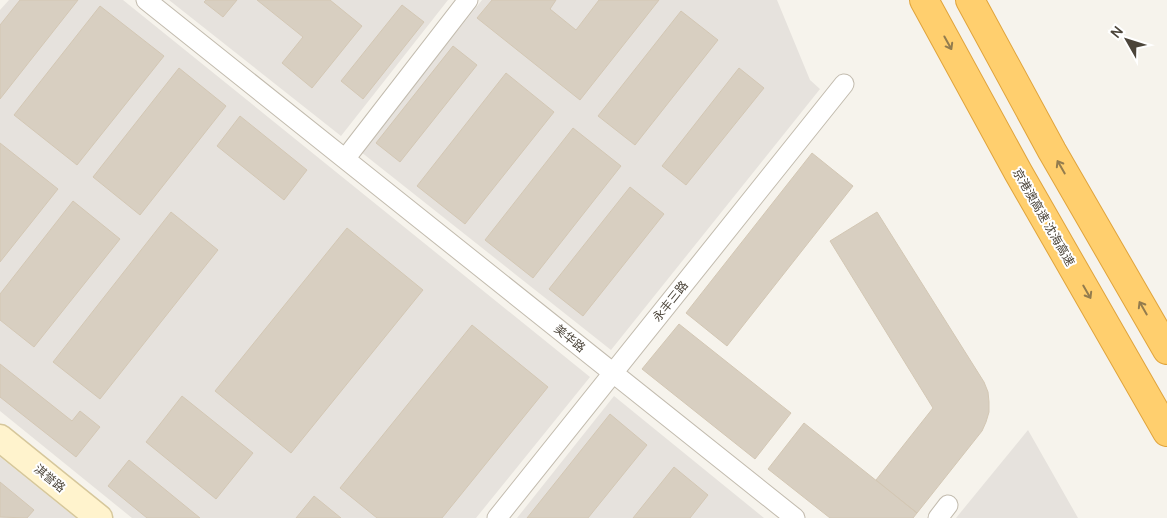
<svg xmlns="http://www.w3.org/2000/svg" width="1167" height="518" font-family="Manrope,'Noto Sans SC',sans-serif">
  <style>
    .industrial { fill: #e6e2dd }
    .building { fill: #d8cfc1; stroke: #d3c7b4 }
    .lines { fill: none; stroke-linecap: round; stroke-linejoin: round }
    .street-casing { stroke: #c2bbae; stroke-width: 21 }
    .secondary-casing { stroke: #d6c79b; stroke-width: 29 }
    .highway-casing { stroke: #e0a43c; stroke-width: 30 }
    .street { stroke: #fff; stroke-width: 19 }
    .secondary { stroke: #fff3cd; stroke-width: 26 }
    .highway { stroke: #ffcf6e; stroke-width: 28 }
    .oneway { stroke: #937c4e }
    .labels { text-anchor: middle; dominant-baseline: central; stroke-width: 4; stroke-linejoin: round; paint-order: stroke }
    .street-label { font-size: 12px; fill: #4b4439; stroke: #fff }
  </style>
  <rect width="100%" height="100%" fill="#f6f3ec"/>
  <path class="industrial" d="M9,0h114l467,377 -114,141h-344l-132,-107v-401z
    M169,0h279l-107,136z
    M482,0h295l33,80 10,9 -209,261 -250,-198z
    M614,396l150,122h-247z
    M1028,430l50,88h-122z
    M0,457l76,61h-76z"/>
  <path class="building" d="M20,0h58l-78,99v-74z
    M206,0h31l-14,17 -19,-15z
    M257,0h73l32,26 -50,62 -30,-25 21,-26z
    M492,0h64l-6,9 26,21 23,-30h60l-79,100 -103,-82z
    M402,5l22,17 -61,77 -22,-18z
    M100,6l64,50 -87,109 -63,-50z
    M681,11l37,29 -83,105 -37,-29z
    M453,46l24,19 -77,97 -24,-19z
    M179,68l47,38 -86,109 -47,-38z
    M739,68l25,20 -78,97 -24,-19z
    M506,73l48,39 -89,112 -48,-38z
    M240,116l67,54 -23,30 -67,-54z
    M573,128l48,38 -88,112 -48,-38z
    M0,143l58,46 -58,73z
    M812,153l41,33 -126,160 -41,-33z
    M630,187l34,27 -81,102 -34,-27z
    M73,201l47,38 -86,108 -34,-27v-26z
    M171,212l47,38 -118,149 -47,-37z
    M877,212l107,170 4,10 1,10v10l-3,10 -4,9 -65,82 -41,-33 57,-72 -103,-167z
    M347,228l76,62 -132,163 -76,-62z
    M679,324l112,89 -36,46 -113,-90z
    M472,325l76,62 -106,131h-65l-37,-30z
    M0,364l72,57 8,-10 20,16 -24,30 -76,-60z
    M182,396l71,57 -37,46 -70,-57z
    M610,414l37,31 -59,73h-61z
    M804,423l113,90 -4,5h-83l-62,-49z
    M129,460l71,58h-53l-39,-32z
    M674,467l34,28 -18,23h-57z
    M0,482l34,28 -7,8 -27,-1z
    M314,496l27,22h-45z"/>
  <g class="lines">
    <g class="street-casing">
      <path id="street" d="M146,0l199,159 123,-159
        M345,159l450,359
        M497,518l347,-434
        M938,518l10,-13"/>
    </g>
    <g class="secondary-casing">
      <path id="secondary" d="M0,438l99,80"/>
    </g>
    <g class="highway-casing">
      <path id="highway" d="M924,0l94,172 149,260
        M970,0l82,151 115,199"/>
    </g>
    <use href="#street" class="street"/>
    <use href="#secondary" class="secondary"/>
    <use href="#highway" class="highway"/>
  </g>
  <defs><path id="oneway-shaft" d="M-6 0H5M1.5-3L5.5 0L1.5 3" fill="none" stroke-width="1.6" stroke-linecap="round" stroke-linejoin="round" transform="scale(1.25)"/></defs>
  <g class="oneway">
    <use href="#oneway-shaft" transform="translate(948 43) rotate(61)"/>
    <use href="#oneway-shaft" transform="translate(1061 167) rotate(-120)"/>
    <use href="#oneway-shaft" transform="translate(1087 292) rotate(60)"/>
    <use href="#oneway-shaft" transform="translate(1143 308) rotate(-120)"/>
  </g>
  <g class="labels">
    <g class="street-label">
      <text transform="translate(1044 217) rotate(60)">京港澳高速 沈海高速</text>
      <text transform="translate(670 301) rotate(-51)">永丰三路</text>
      <text transform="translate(570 338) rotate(39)">美华路</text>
      <text transform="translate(50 478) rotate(39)">淇誉路</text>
    </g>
  </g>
  <g transform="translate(1127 40) rotate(309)" stroke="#ffffff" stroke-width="4" paint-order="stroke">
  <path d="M0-4L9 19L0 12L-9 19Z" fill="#4b4439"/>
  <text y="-8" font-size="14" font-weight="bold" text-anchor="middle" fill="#4b4439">N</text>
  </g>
</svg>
